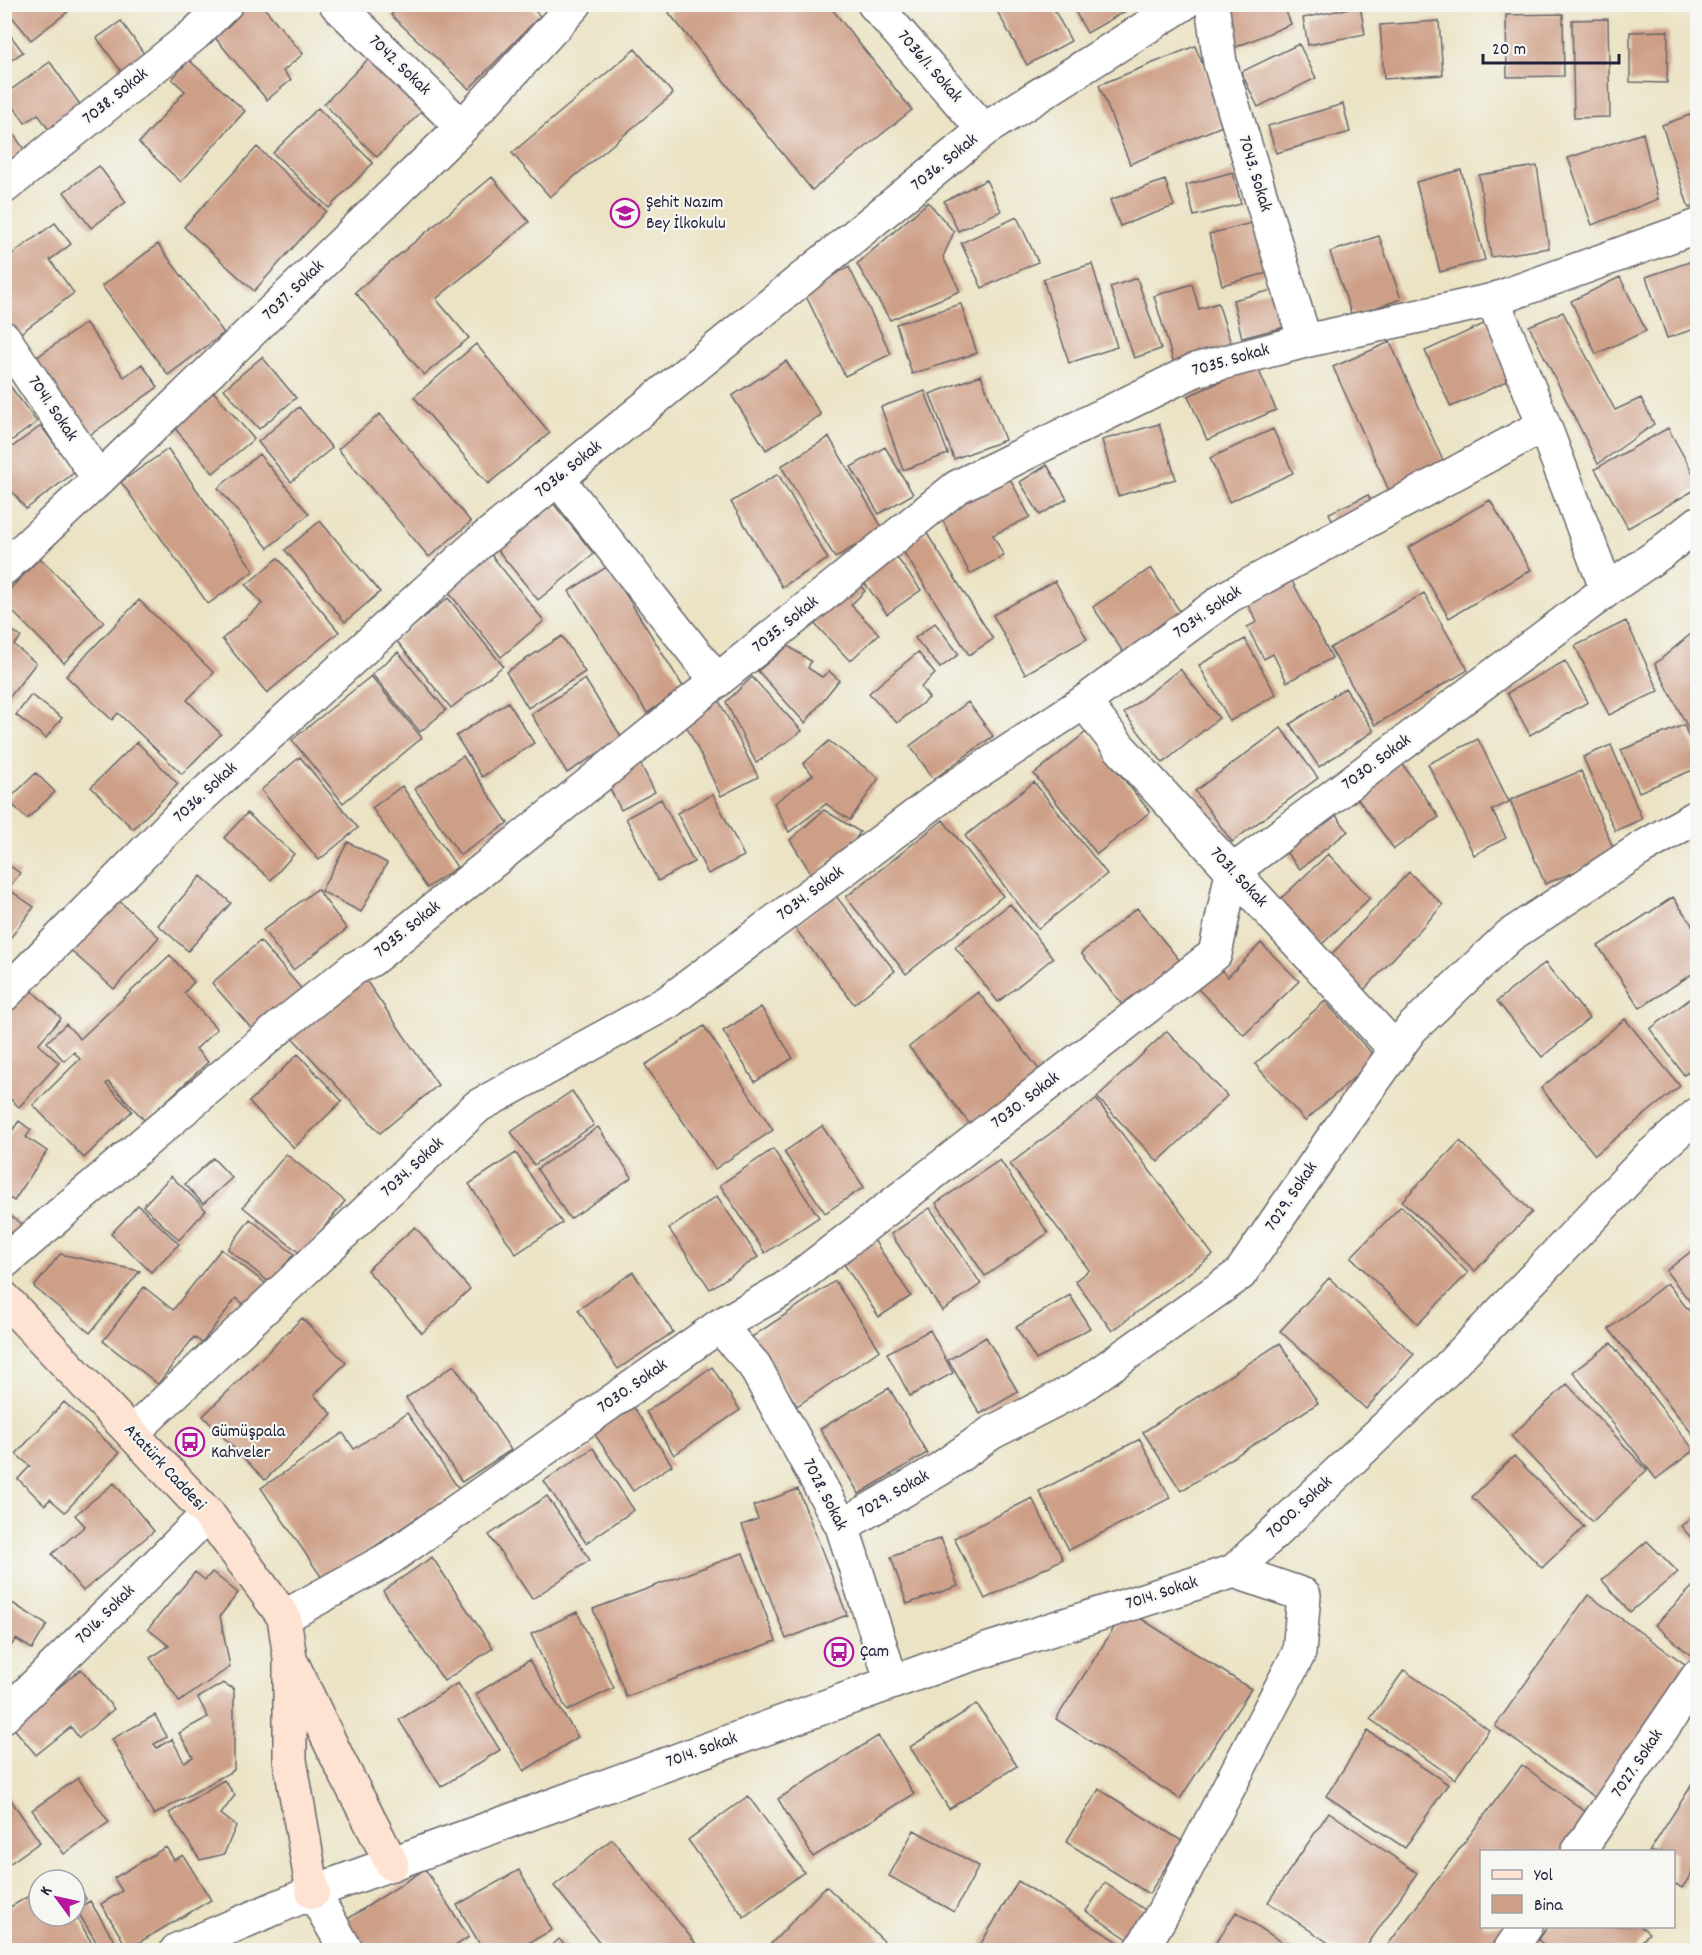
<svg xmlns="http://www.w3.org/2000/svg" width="1702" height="1955" font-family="Dekko,sans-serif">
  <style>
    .building { fill: #ce9f87 }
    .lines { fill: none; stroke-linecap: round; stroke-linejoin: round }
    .minor-casing { stroke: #68666b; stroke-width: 36 }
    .tertiary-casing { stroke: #68666b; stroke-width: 36 }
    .secondary-casing { stroke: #68666b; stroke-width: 36 }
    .minor { stroke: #fff; stroke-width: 33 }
    .tertiary { stroke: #fff; stroke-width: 33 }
    .secondary { stroke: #fee3d2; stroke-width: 33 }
    .labels { text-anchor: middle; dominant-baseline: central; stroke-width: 4.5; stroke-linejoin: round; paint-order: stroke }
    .street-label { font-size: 18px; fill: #22223b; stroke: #f6f6f2 }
    .poi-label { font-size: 18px; fill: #22223b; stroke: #f6f6f2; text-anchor: start }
  </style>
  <rect width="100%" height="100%" fill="#f6f6f2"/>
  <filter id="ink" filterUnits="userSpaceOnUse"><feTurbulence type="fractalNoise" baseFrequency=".0167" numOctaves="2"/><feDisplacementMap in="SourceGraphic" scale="12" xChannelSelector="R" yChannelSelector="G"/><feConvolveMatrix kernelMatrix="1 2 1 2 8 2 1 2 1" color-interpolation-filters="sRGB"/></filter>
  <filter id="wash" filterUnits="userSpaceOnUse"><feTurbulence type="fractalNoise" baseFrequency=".008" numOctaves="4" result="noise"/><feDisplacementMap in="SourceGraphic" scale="24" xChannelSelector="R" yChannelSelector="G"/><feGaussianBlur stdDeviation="1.35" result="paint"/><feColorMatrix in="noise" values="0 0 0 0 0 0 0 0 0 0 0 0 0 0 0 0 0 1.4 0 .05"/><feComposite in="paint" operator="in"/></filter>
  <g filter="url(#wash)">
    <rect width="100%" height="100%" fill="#ebe3c4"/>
    <g id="blocks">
      <path class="building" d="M4,4h62l4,6 -39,30 -27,-33z
        M235,4h26l42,50 -20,17 8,9 -24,20 -60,-72z
        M401,4h127l12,12 -71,73 -78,-74z
        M679,4h149l84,106 -100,80 -143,-177z
        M993,4h58l20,37 -44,24z
        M1071,4h67l-51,29z
        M1234,4h49l8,20 -57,24 -15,-37z
        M1360,6l5,28 -57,11 -5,-27z
        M1563,14l1,62 -57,1 -1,-62z
        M1608,19l2,98 -36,1 -2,-98z
        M121,21l26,37 -24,16 -26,-36z
        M1439,21l4,54 -59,4 -4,-54z
        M4,27l19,25 -19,13z
        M1668,31l-1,52 -37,-1v-50z
        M1299,44l17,34 -58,29 -17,-35z
        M1195,46l32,78 -97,40 -31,-79z
        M635,49l38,45 -123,103 -38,-44z
        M374,53l53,53 -50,51 -53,-53z
        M189,60l56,51 -64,71 -42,-39 46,-52 -13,-12z
        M50,62l36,51 -33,23 -15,-22 -13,9 -20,-29z
        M1343,104l7,28 -74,21 -8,-27z
        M318,108l55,55 -44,45 -56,-55z
        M1698,112v93l-9,3 -27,-83z
        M4,120l24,35 -24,17z
        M1643,133l15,66 -66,26 -24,-67z
        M257,147l69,64 -72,80 -70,-64z
        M99,166l27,36 -35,26 -27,-36z
        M1537,166l12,82 -58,9 -12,-82z
        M1461,170l24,90 -45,12 -24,-90z
        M1233,172l8,32 -47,12 -8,-31z
        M492,177l37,45 -93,77 33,39 -45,37 -69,-83z
        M986,180l15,31 -43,20 -14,-30z
        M1165,180l9,26 -54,20 -10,-26z
        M928,202l26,30 -11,25 17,34 -70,29 -33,-56z
        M1017,217l21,45 -56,26 -21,-45z
        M1259,221l12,51 -49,13 -13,-51z
        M55,223l16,21 -21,16 24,33 -56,42 -14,-19v-56z
        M1379,236l22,63 -49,17 -22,-64z
        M158,244l66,89 -56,42 -66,-89z
        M1698,259v69l-31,10 -21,-61z
        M1092,264l25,83 -48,16 -26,-84z
        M849,267l42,87 -46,22 -42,-86z
        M1620,277l26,54 -50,23 -25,-53z
        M1137,278l24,71 -27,9 -24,-71z
        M1192,284l7,25 19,-6 15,47 -58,17 -21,-71z
        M1280,288l9,38 -47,12 -9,-38z
        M961,304l16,49 -65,21 -16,-50z
        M1563,312l52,98 26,-12 13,26 -56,40 -69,-138z
        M1488,322l26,56 -63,29 -26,-56z
        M86,323l38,54 18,-13 16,23 -71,50 -54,-77z
        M1390,342l58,130 -56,25 -59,-130z
        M476,344l74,89 -62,51 -74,-87z
        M262,357l34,41 -37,31 -35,-40z
        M786,361l35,54 -55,35 -34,-54z
        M1257,366l19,44 -69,30 -19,-44z
        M981,375l24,65 -51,19 -24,-65z
        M4,378l33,44 -33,24z
        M212,390l42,49 -41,34 -41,-48z
        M925,391l23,63 -45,16 -22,-63z
        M299,407l33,41 -41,34 -33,-40z
        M380,414l91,108 -42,35 -91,-108z
        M1159,424l17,55 -58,17 -16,-56z
        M41,426l34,46 -49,37 -22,-28v-28z
        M1668,428l30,54v6l-70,40 -33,-59z
        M1273,429l20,44 -64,29 -19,-44z
        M829,437l54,92 -48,29 -54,-92z
        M885,447l28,47 -34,20 -28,-47z
        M168,449l86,122 -46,33 -87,-122z
        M259,454l50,60 -41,34 -50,-60z
        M1047,465l20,34 -27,16 -20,-33z
        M778,474l50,85 -46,28 -51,-85z
        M1008,475l22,42 -37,18 11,21 -34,18 -32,-63z
        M1368,495l9,19 -39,19 -9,-20z
        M1490,500l41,70 -82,48 -41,-70z
        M552,502l42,52 -56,46 -42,-52z
        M320,521l60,71 -35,30 -60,-72z
        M926,532l67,107 -24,16 -68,-107z
        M892,551l29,39 -34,24 -28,-39z
        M489,552l55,69 -43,36 -56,-69z
        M40,558l64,64 -40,41 -60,-60v-8z
        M278,558l61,74 -72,61 -45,-54 40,-35 -16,-19z
        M608,566l76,122 -37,25 -78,-122z
        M1151,568l34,51 -58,39 -34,-51z
        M1290,577l42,81 -45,24 -14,-28 -9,5 -17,-32 10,-5 -11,-21z
        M854,579l11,12 -14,14 28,29 -29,27 -40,-42z
        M1055,581l32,58 -62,35 -32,-59z
        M1424,593l44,77 -93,55 -45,-77z
        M448,598l55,68 -52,42 -55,-68z
        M139,600l75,73 -27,27 34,34 -39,40 -64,-61 -6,7 -46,-44z
        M1626,621l33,70 -50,24 -34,-69z
        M935,623l24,31 -19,14 -25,-30z
        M4,624l17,13 -7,8 22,18 -27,35 -5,-3z
        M1698,628v119l-43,-83z
        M562,636l23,36 -57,36 -22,-36z
        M1245,639l31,56 -46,26 -31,-56z
        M788,646l23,15 -3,7 14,9 7,-6 10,9 -34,43 -47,-52z
        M398,652l48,58 -26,22 -48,-58z
        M918,652l17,22 -14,13 8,11 -32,25 -28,-30z
        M1565,661l23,41 -58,33 -23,-42z
        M1180,669l39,49 -56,45 -39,-50z
        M371,676l51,62 -79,65 -51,-63z
        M752,677l50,54 -46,32 -30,-61z
        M585,679l37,59 -55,35 -36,-59z
        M1345,688l29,43 -55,36 -29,-43z
        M31,695l31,23 -16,20 -30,-23z
        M718,699l40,78 -37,19 -39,-79z
        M508,702l26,41 -52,34 -26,-41z
        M968,702l25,34 -59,43 -24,-33z
        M1684,725l14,33v10l-59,24 -18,-42z
        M1281,728l37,50 -86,64 -37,-51z
        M1086,732l64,80 -53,42 -63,-80z
        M1478,739l31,63 -17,8 14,28 -32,17 -46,-91z
        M829,741l50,37 -29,42 -24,-16 -37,28 -15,-29 39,-28 -10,-11z
        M137,742l41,42 -45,45 -42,-42z
        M1611,745l31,74 -27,12 -32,-74z
        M463,756l45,67 -48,32 -45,-66z
        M300,757l58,71 -39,32 -58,-70z
        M1401,762l38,55 -45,32 -39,-54z
        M640,763l15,29 -34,18 -15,-29z
        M1581,771l35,84 -71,29 -35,-84z
        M36,773l19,19 -28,27 -19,-19z
        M1034,782l73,92 -69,55 -73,-93z
        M402,786l55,81 -30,21 -55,-80z
        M713,794l31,62 -36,18 -31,-61z
        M661,799l33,63 -36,19 -32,-63z
        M1330,808l18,23 -48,38 -19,-23z
        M824,810l36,22 -19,30 -9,-5 -18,21 -24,-38z
        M247,813l47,41 -23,26 -47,-42z
        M943,820l60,76 -97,78 -60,-77z
        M348,842l39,21 -26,49 -40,-21z
        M1328,854l42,44 -51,49 -43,-44z
        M4,862l16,11 -12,16 26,18 -26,34 -4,-2z
        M1409,872l34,33 -80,86 -35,-33z
        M201,876l30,27 -43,48 -30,-26z
        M317,889l30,40 -54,41 -30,-40z
        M835,895l60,76 -41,33 -60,-77z
        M1673,897l25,37v36l-58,38 -42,-62z
        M116,898l43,39 -45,52 -44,-39z
        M1010,904l43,54 -55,44 -43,-55z
        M1137,908l43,53 -57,45 -42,-53z
        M260,941l45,52 -48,42 -45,-52z
        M1261,943l38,38 -55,54 -55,-55 21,-21 18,18z
        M170,955l24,27 -10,11 33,36 -21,20 12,13 -63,59 -36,-39 -3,2 26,27 -48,47 -51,-53 47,-46 -6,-7 -10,9 -17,-19 19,-18 14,15z
        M1545,963l44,55 -47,39 -45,-56z
        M363,976l75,109 -58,48 -90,-98z
        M26,985l35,33 -23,26 21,19 -40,44 -15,-14v-85z
        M978,992l67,85 -69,55 -67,-85z
        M1698,993v72l-14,10 -34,-46z
        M1325,1001l51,57 -71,63 -50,-57z
        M761,1007l32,51 -38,24 -32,-51z
        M1625,1019l55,67 -85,69 -54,-67z
        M704,1026l69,104 -58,39 -70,-104z
        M1167,1031l60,65 -69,66 -61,-65z
        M298,1054l44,47 -48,47 -45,-46z
        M572,1091l22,34 -60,40 -23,-33z
        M1096,1099l117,156 -101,76 -37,-50 14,-11 -79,-106z
        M19,1121l12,9 -5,7 21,14 -33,50 -10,-6v-53z
        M822,1126l42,61 -39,26 -41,-61z
        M598,1127l34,50 -62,42 -33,-50z
        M1460,1141l72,71 -57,59 -73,-70z
        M773,1149l46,68 -54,36 -45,-68z
        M516,1153l46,70 -46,31 -47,-70z
        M286,1154l59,47 -43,54 -59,-48z
        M213,1158l19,20 -29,26 -18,-20z
        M1000,1160l48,73 -63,43 -49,-73z
        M171,1176l35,34 -27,30 -36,-34z
        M717,1196l41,61 -48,32 -41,-60z
        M138,1205l41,39 -28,28 -40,-38z
        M1401,1206l67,67 -50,51 -67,-67z
        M930,1208l51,76 -39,27 -51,-77z
        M4,1211l18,13 -18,23z
        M250,1219l44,35 -24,29 -42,-34z
        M415,1227l55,62 -48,44 -55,-63z
        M868,1231l43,65 -32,21 -43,-65z
        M1698,1246v66l-32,-41z
        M221,1249l49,38 -18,24 -16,-13 -34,45 -8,-6 -36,47 -55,-43 41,-54 29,23z
        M60,1254l80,17 -50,62 -56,-46z
        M633,1272l40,60 -55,37 -40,-59z
        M1329,1278l85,76 -48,55 -86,-78z
        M835,1281l45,69 -83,56 -45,-69z
        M1667,1283l31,39v119l-89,-112z
        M1070,1295l20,33 -54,32 -20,-33z
        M302,1318l44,45 -32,32 18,19 -67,66 -62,-64z
        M930,1330l23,43 -43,23 -23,-43z
        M986,1337l32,55 -38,22 -32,-54z
        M1280,1343l38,60 -137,88 -38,-59z
        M1611,1343l83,107 -38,29 -83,-107z
        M454,1365l57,85 -49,32 -56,-84z
        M712,1367l28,43 -66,45 -28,-43z
        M1567,1384l80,86 -55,52 -81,-86z
        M889,1388l38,65 -68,41 -39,-65z
        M64,1402l55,51 -54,59 -15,-13 -5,6 -27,-26 12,-13 -14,-12z
        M630,1402l42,63 -39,26 -42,-62z
        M407,1413l52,76 -135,92 -63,-93 82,-55 11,16z
        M1140,1439l30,59 -101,52 -30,-59z
        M593,1448l41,62 -48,33 -42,-62z
        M1514,1456l70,71 -42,41 -70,-71z
        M114,1483l40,48 -71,60 -31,-37 33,-28 -10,-11z
        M798,1489l49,126 -61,24 -44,-114 16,-6 -5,-13z
        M547,1496l43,64 -58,39 -43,-64z
        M1032,1498l31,61 -78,40 -31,-61z
        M1698,1513v33l-17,-20z
        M941,1538l17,48 -51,18 -16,-47z
        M1647,1541l31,31 -48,40 -28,-32z
        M743,1553l33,88 -150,56 -33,-88z
        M432,1557l61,91 -49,33 -61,-90z
        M195,1572l10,8 7,-8 26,21 -18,23 10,51 -51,35 -29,-44 19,-12 -21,-17z
        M1698,1581v73l-4,4 -39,-33z
        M1588,1595l101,72 -93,131 -101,-72z
        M9,1601l38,24 -15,24 -16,-10 -12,17v-49z
        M1126,1609l125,80 -71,110 -124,-80z
        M577,1612l37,76 -47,23 -36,-77z
        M529,1660l49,77 -54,34 -48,-77z
        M81,1669l33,40 -35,29 -8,-11 -35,28 -24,-29z
        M1404,1670l85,60 -34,49 -85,-60z
        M223,1683l11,6v81l-80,45 -42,-76 43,-24 12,22 -13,7 3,4 15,-9 12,23 9,-5 -14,-24 29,-16 -10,-19z
        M458,1683l42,67 -59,37 -42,-67z
        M977,1704l40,62 -68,43 -39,-62z
        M1368,1731l80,53 -43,64 -79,-52z
        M878,1736l36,58 -101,63 -35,-58z
        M1522,1765l72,53 -25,34h-87v74h31l-18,24h-111z
        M1698,1775v89l-16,24 -8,-5v-31h-25z
        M78,1778l31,44 -45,32 -32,-44z
        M224,1780l11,15 -14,19 15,12 -12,28 -24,6 -31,-47z
        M1099,1789l83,52 -33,53 -83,-52z
        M4,1790l36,52 -34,24 -2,-2z
        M748,1796l56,76 -60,45 -56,-77z
        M1329,1812l88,61 -53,77h-25l-71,-48z
        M914,1830l65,36 -25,46 -65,-36z
        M612,1839l89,111h-95l-52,-64z
        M166,1847l8,13 9,-5 28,45 -83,49 -27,-45 21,-13 -8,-13z
        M425,1869l44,68 -20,13h-83l-20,-30z
        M519,1870l33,60 -36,20h-33l-26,-45z
        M75,1880l11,19 -11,7z
        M1018,1881l109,66 -3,3h-147z
        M1105,1883l49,33 -19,28 -49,-33z
        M826,1886l61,58 -6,6h-114l-1,-1z
        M39,1890v26h37l20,34h-91v-40z
        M90,1901l30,49h-19l-25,-41z
        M1236,1912l58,38h-83z
        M1549,1926h91l9,7 -14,17h-83l-14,-10z
        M559,1939l11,11h-23z"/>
    </g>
  </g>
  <g filter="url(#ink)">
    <use href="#blocks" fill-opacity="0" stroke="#68666b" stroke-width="1.5"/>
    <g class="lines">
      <g class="minor-casing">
        <path id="minor" d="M336,4l126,123
          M874,4l110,126
          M1212,4l8,59 85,278
          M4,187l191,-153 31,-30
          M1493,300l51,125 63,165
          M4,338l95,141
          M558,479l159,202
          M4,568l95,-89 363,-352 113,-123
          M1084,702l36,46 276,302
          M4,995l177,-180 298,-272 505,-413 199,-126
          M4,1262l276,-235 73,-58 18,-9 586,-473 238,-117 110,-29 188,-41 205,-74
          M719,1326l35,39 88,161 50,156
          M132,1433l346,-327 190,-104 279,-210 137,-90 145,-106 315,-171
          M842,1526l98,-57 51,-36 86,-44 163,-115 90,-132 81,-113 98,-93 133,-88 56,-32
          M1234,1571l210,-199 206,-216 48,-42
          M284,1617l106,-59 329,-232 65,-37 431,-335 17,-82 375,-282 55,-38 36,-29
          M4,1716l204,-202
          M1578,1852l120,-176
          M177,1950l136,-58 33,58
          M1510,1950l16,-24"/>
      </g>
      <g class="tertiary-casing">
        <path id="tertiary" d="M313,1892l633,-229 288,-92 70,24 -5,58 -135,258 -23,39"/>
      </g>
      <g class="secondary-casing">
        <path id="secondary" d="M4,1298l204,216 76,103 6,41v102l23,132
          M293,1665l45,94 54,105"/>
      </g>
      <use href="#minor" class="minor"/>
      <use href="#tertiary" class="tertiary"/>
      <use href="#secondary" class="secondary"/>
    </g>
  </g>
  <defs>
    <g id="school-ring" transform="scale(1.5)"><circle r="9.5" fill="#f6f6f2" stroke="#b5179e" stroke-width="1.5"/><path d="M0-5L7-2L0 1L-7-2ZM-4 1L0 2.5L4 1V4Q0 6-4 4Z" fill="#b5179e"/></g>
    <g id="bus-ring" transform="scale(1.5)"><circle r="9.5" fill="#f6f6f2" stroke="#b5179e" stroke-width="1.5"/><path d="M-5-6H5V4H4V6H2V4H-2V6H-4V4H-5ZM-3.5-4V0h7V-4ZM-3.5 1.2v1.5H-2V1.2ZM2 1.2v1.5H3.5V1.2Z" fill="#b5179e"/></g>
  </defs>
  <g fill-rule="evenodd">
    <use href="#school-ring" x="625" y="213"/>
    <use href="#bus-ring" x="190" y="1442"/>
    <use href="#bus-ring" x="839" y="1652"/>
  </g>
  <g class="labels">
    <g class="street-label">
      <text transform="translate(399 66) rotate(44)">7042. Sokak</text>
      <text transform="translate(929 67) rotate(49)">7036/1. Sokak</text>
      <text transform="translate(116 97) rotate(-39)">7038. Sokak</text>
      <text transform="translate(945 163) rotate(-39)">7036. Sokak</text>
      <text transform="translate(1254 174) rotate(73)">7043. Sokak</text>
      <text transform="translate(294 291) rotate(-44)">7037. Sokak</text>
      <text transform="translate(1231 361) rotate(-16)">7035. Sokak</text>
      <text transform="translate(52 409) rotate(56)">7041. Sokak</text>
      <text transform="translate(569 470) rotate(-39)">7036. Sokak</text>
      <text transform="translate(1208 613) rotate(-35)">7034. Sokak</text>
      <text transform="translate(786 625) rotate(-39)">7035. Sokak</text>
      <text transform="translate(1377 763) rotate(-37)">7030. Sokak</text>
      <text transform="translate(206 793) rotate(-43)">7036. Sokak</text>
      <text transform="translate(1238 878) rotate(47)">7031. Sokak</text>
      <text transform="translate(811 894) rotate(-37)">7034. Sokak</text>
      <text transform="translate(408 930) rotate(-39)">7035. Sokak</text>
      <text transform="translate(1026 1101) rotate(-38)">7030. Sokak</text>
      <text transform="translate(413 1168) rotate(-43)">7034. Sokak</text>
      <text transform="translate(1292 1197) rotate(-56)">7029. Sokak</text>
      <text transform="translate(633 1387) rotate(-35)">7030. Sokak</text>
      <text transform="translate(164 1468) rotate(47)">Atatürk Caddesi</text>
      <text transform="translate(824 1495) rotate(63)">7028. Sokak</text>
      <text transform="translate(894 1495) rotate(-30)">7029. Sokak</text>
      <text transform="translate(1300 1508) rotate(-43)">7000. Sokak</text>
      <text transform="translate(1162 1594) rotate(-18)">7014. Sokak</text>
      <text transform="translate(106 1615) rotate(-45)">7016. Sokak</text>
      <text transform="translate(702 1751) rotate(-20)">7014. Sokak</text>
      <text transform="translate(1638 1764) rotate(-56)">7027. Sokak</text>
    </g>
    <g class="poi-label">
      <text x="646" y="203">Şehit Nazım<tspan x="646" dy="21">Bey İlkokulu</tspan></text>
      <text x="211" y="1432">Gümüşpala<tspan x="211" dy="21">Kahveler</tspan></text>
      <text x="860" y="1652">Çam</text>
    </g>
  </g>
  <rect width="1702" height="1955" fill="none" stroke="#f6f6f2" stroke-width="24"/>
  <rect x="1480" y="1850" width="195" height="78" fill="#f6f6f2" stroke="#a1a1a9" stroke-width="1.5"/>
  <rect x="1492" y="1870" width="30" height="9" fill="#fee3d2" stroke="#a1a1a9" stroke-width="1.5"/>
  <text x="1534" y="1880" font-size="18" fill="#22223b">Yol</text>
  <rect x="1492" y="1895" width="30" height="18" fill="#ce9f87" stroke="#a1a1a9" stroke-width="1.5"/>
  <text x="1534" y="1910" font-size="18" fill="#22223b">Bina</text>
  <g transform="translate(57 1898) rotate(303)"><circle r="28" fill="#f6f6f2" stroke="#a1a1a9" stroke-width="1.5"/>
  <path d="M0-4.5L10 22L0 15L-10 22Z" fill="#b5179e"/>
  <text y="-9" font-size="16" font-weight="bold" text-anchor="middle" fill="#22223b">K</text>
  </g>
  <path d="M1483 54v9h136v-9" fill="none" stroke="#22223b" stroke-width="3"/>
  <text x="1492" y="54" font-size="18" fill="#22223b" stroke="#f6f6f2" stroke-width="4.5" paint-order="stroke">20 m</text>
</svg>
